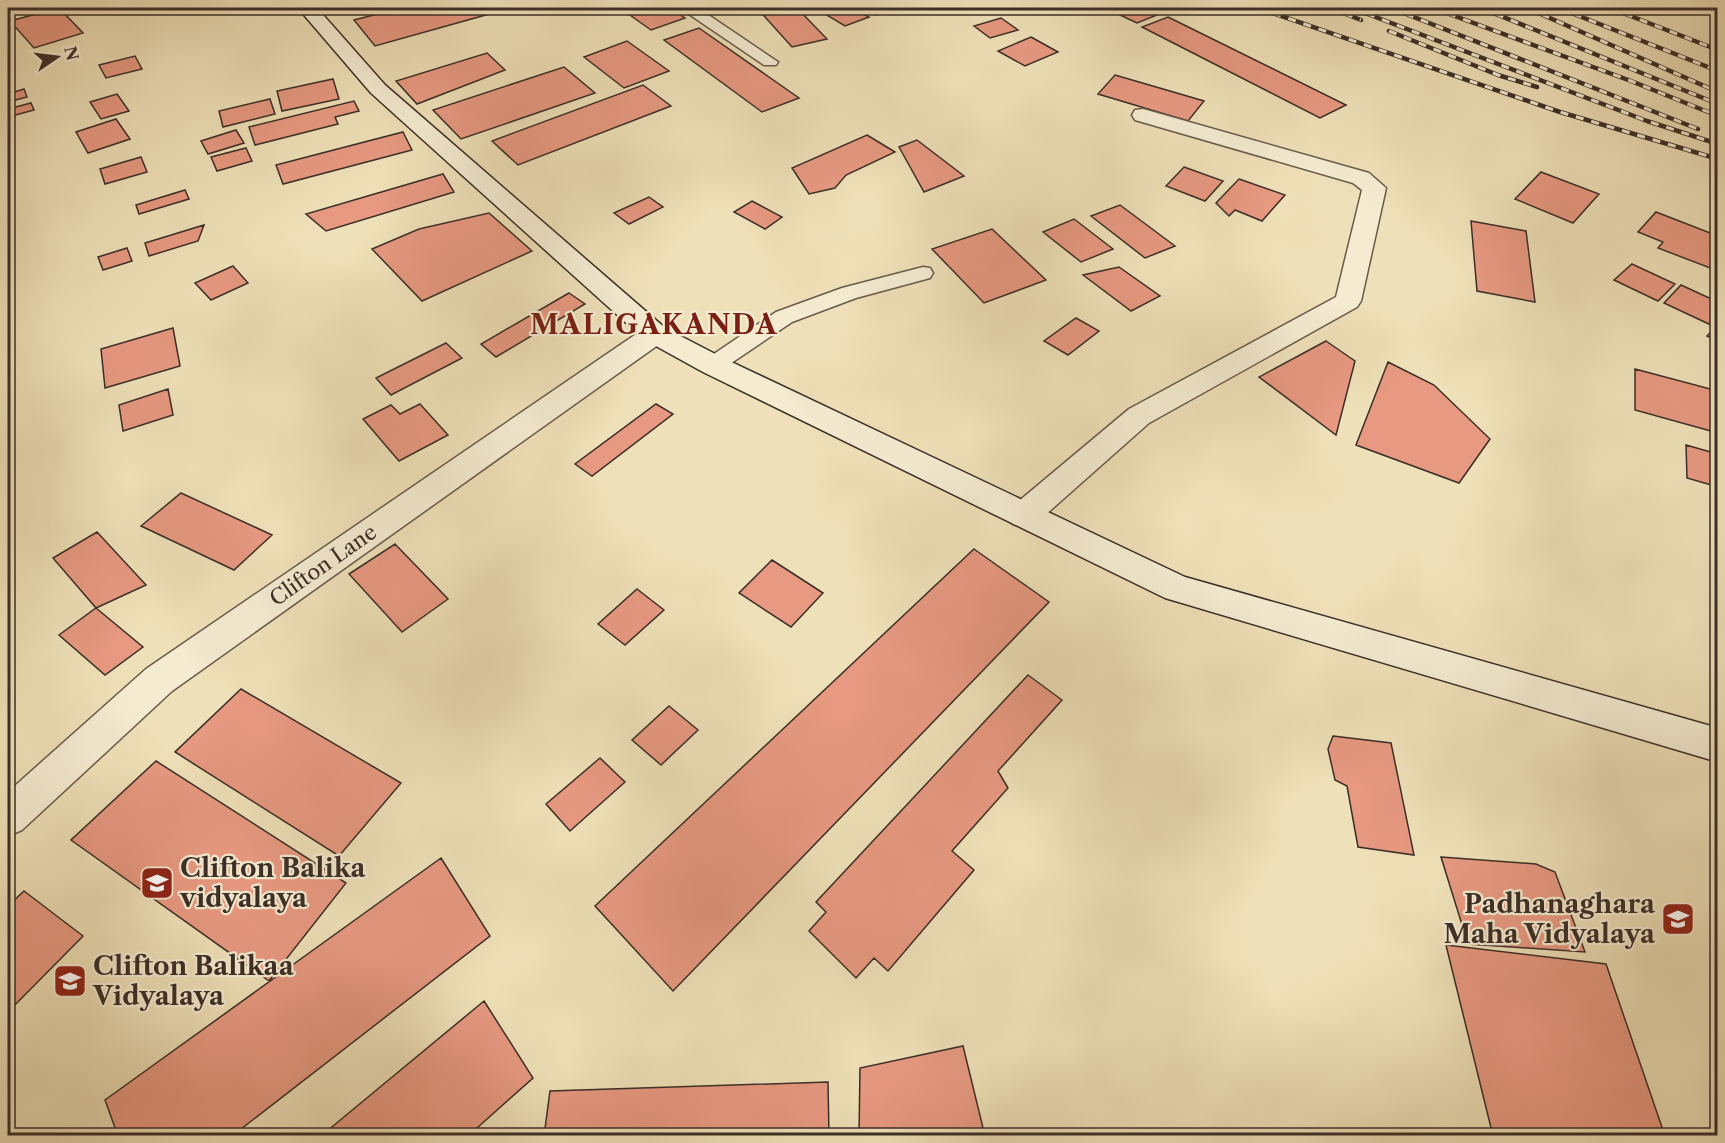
<svg xmlns="http://www.w3.org/2000/svg" width="1725" height="1143" font-family="'Libre Caslon Text',serif">
  <style>
    .building { fill: #e79981; stroke: #3b2e27; stroke-width: 1.5 }
    .lines { fill: none; stroke-linecap: round; stroke-linejoin: round }
    .service-casing { stroke: #685a4b; stroke-width: 3 }
    .minor-casing { stroke: #685a4b; stroke-width: 3 }
    .secondary-casing { stroke: #3b2e27; stroke-width: 3 }
    .primary-casing { stroke: #3b2e27; stroke-width: 3 }
    .service { fill: #f4ebd1; fill-rule: evenodd }
    .minor { fill: #f4ebd1; fill-rule: evenodd }
    .secondary { fill: #f4ebd1; fill-rule: evenodd }
    .primary { fill: #eee0b8; fill-rule: evenodd }
    .rail-casing { stroke: #3b2e27; stroke-width: 4.5 }
    .rail { stroke: #f4ebd1; stroke-width: 3; stroke-dasharray: 8; stroke-linecap: butt }
    .labels { text-anchor: middle; dominant-baseline: central; stroke-width: 4.5; stroke-linejoin: round; paint-order: stroke }
    .street-label { font-size: 21px; fill: #3b2e27; stroke: #f4ebd1 }
    .near-poi-label { font-size: 26px; font-weight: bold; fill: #3b2e27; stroke: #f4ebd1; text-anchor: start }
    .district-label { font-size: 27px; font-weight: bold; letter-spacing: 1.5px; fill: #7a1f14; stroke: #f4ebd1 }
  </style>
  <rect width="100%" height="100%" fill="#eee0b8"/>
  <filter id="stains"><feTurbulence type="fractalNoise" baseFrequency=".00333" numOctaves="4"/><feColorMatrix values="0 0 0 0 .2 0 0 0 0 .09 0 0 0 0 .02 0 0 0 .5 -.17"/></filter>
  <radialGradient id="worn" r=".72"><stop offset=".6" stop-color="#630" stop-opacity="0"/><stop offset="1" stop-color="#630" stop-opacity=".3"/></radialGradient>
  <path class="building" d="M59,8l24,25 -49,15 -24,-27z
    M401,8h105l1,1 -132,37 -21,-26z
    M620,8h50l15,10 -34,12z
    M757,8h40l30,31 -35,8z
    M815,8h38l16,9 -24,9z
    M862,8h33l-19,7z
    M1105,8h45l12,5 -25,10z
    M1168,17l178,88 -26,13 -178,-91z
    M1001,18l17,12 -28,8 -16,-12z
    M699,28l100,70 -37,14 -98,-72z
    M1031,37l27,15 -33,14 -27,-15z
    M627,41l42,30 -45,17 -40,-31z
    M487,53l18,17 -88,34 -21,-23z
    M135,56l7,13 -36,9 -7,-13z
    M564,67l31,26 -134,46 -28,-29z
    M1115,75l89,26 -16,20 -90,-27z
    M333,79l6,20 -57,12 -5,-20z
    M643,85l28,21 -153,59 -26,-24z
    M24,89l3,8 -19,5v-8z
    M117,94l12,17 -28,8 -11,-17z
    M270,99l5,15 -52,13 -4,-16z
    M354,101l5,10 -24,6 3,7 -83,21 -6,-18z
    M31,103l3,7 -26,7v-8z
    M116,119l14,20 -42,14 -12,-21z
    M236,130l8,13 -36,11 -7,-13z
    M403,132l9,18 -129,34 -7,-19z
    M867,135l28,17 -49,23 -11,13 -26,6 -17,-26z
    M917,140l47,36 -40,16 -25,-45z
    M246,148l6,13 -35,10 -6,-14z
    M141,157l6,15 -42,12 -5,-15z
    M1184,167l39,14 -18,20 -39,-15z
    M1541,172l58,22 -26,29 -58,-24z
    M443,174l11,18 -128,39 -20,-17z
    M1239,179l46,16 -23,26 -27,-11 -6,6 -13,-13z
    M185,190l4,9 -50,15 -3,-9z
    M649,197l14,10 -34,17 -15,-11z
    M752,201l30,16 -17,12 -31,-17z
    M1120,205l55,41 -30,12 -54,-42z
    M1656,212l62,24v35l-60,-23 5,-6 -25,-10z
    M489,213l43,38 -110,50 -50,-52 47,-20z
    M1074,219l39,30 -32,13 -38,-30z
    M1471,221l55,10 9,71 -58,-11z
    M204,225l-6,16 -49,15 -4,-13z
    M992,229l54,51 -62,23 -52,-54z
    M127,248l5,13 -29,9 -5,-13z
    M1632,264l43,20 -17,17 -44,-21z
    M233,266l15,17 -37,17 -16,-17z
    M1119,267l41,29 -29,15 -48,-36z
    M1681,285l37,17v16l-7,7 -47,-22z
    M569,293l16,11 -89,53 -15,-13z
    M1076,318l23,13 -31,24 -24,-14z
    M1718,325v16l-11,-5z
    M173,328l7,38 -75,22 -4,-39z
    M1326,341l29,20 -19,74 -77,-58z
    M446,343l16,15 -71,37 -15,-17z
    M1388,362l46,23 56,54 -31,44 -103,-38z
    M1635,369l83,22v42l-83,-23z
    M168,389l5,26 -50,16 -4,-26z
    M420,404l28,31 -49,26 -36,-42 28,-14 9,9z
    M656,404l17,10 -81,62 -17,-12z
    M1686,445l32,9v33l-31,-9z
    M181,493l91,42 -38,35 -93,-44z
    M97,532l49,53 -50,23 -43,-50z
    M395,544l53,55 -46,33 -53,-58z
    M974,549l75,53 -376,389 -78,-85z
    M772,560l51,33 -32,34 -52,-34z
    M637,589l27,21 -39,35 -27,-21z
    M96,608l47,39 -38,28 -46,-40z
    M1028,675l34,25 -64,71 10,17 -56,63 22,19 -86,101 -14,-13 -18,20 -47,-47 17,-19 -10,-10z
    M241,689l160,94 -62,73 -164,-104z
    M669,706l29,24 -37,35 -29,-25z
    M1333,736l58,7 23,112 -56,-8 -11,-61 -12,-6 -7,-31z
    M600,758l25,24 -55,49 -24,-27z
    M156,761l190,122 -77,98 -198,-141z
    M1441,857l95,7 19,8 30,80 -117,-8z
    M441,858l49,78 -258,200h-114l-13,-36z
    M24,891l59,45 -75,76v-106z
    M1446,945l160,19 59,172h-172z
    M484,1001l49,77 -65,58h-147z
    M963,1046l22,90h-126l1,-68z
    M828,1082l1,54h-285l6,-45z"/>
  <g class="lines">
    <g class="service-casing">
      <path id="service" d="M680,8h18l80,54 -2,3h-12z
        M923,267l7,1 3,5 -3,5 -74,20 -64,24 -71,48 -8,3 -8,-3 -3,-5 3,-5 71,-48 66,-24z"/>
    </g>
    <g class="minor-casing">
      <path id="minor" d="M1143,109l226,64 17,15 -25,113 -4,6 -208,116 -114,101 -11,3 -11,-3 -5,-9 5,-9 116,-97 207,-112 26,-107 -9,-7 -218,-63 -3,-5 3,-5z
        M655,325l10,3 3,6 -3,6 -493,351 -150,139 -14,6v-44l138,-123 499,-341z"/>
    </g>
    <g class="secondary-casing">
      <path id="secondary" d="M298,8h19l68,77 280,243 58,30 462,219 533,151v34l-553,-164 -462,-226 -58,-32 -274,-247z"/>
    </g>
    <g class="primary-casing">
      <path id="primary" d="M8,8h12l-2,4 -10,3z"/>
    </g>
    <use href="#service" class="service"/>
    <use href="#minor" class="minor"/>
    <use href="#secondary" class="secondary"/>
    <use href="#primary" class="primary"/>
    <g class="rail-casing">
      <path id="rail" d="M1258,8l302,104 158,47
        M1330,8l31,12
        M1352,8l295,113 71,23
        M1391,8l307,121
        M1433,8l198,73 87,35
        M1481,8l237,96
        M1527,8l191,84
        M1559,8l159,63
        M1610,8l108,42
        M1389,31l109,44 39,12"/>
    </g>
    <use href="#rail" class="rail"/>
  </g>
  <defs>
    <g id="school-square" transform="scale(1.725)"><rect x="-9" y="-9" width="18" height="18" rx="4" fill="#8f2418" stroke="#f4ebd1"/><path d="M0-5L7-2L0 1L-7-2ZM-4 1L0 2.5L4 1V4Q0 6-4 4Z" fill="#fff"/></g>
  </defs>
  <g fill-rule="evenodd">
    <use href="#school-square" x="157" y="883"/>
    <use href="#school-square" x="1678" y="919"/>
    <use href="#school-square" x="70" y="981"/>
  </g>
  <g class="labels">
    <g class="street-label">
      <text transform="translate(323 565) rotate(-35)">Clifton Lane</text>
    </g>
    <g class="near-poi-label">
      <text x="180" y="868">Clifton Balika<tspan x="180" dy="30">vidyalaya</tspan></text>
      <text x="1655" y="904" text-anchor="end">Padhanaghara<tspan x="1655" dy="30">Maha Vidyalaya</tspan></text>
      <text x="93" y="966">Clifton Balikaa<tspan x="93" dy="30">Vidyalaya</tspan></text>
    </g>
    <g class="district-label">
      <text x="654" y="324">MALIGAKANDA</text>
    </g>
  </g>
  <rect width="1725" height="1143" fill="none" stroke="#eee0b8" stroke-width="30"/>
  <rect x="9" y="9" width="1707" height="1125" fill="none" stroke="#3b2e27" stroke-width="3"/>
  <rect x="15" y="15" width="1695" height="1113" fill="none" stroke="#3b2e27" stroke-width="1.5"/>
  <g transform="translate(57 57) rotate(76)" stroke="#f4ebd1" stroke-width="4.5" paint-order="stroke">
  <path d="M0-4.5L10 22L0 15L-10 22Z" fill="#3b2e27"/>
  <text y="-9" font-size="16" font-weight="bold" text-anchor="middle" fill="#3b2e27">N</text>
  </g>
  <rect width="100%" height="100%" filter="url(#stains)"/>
  <rect width="100%" height="100%" fill="url(#worn)"/>
</svg>
